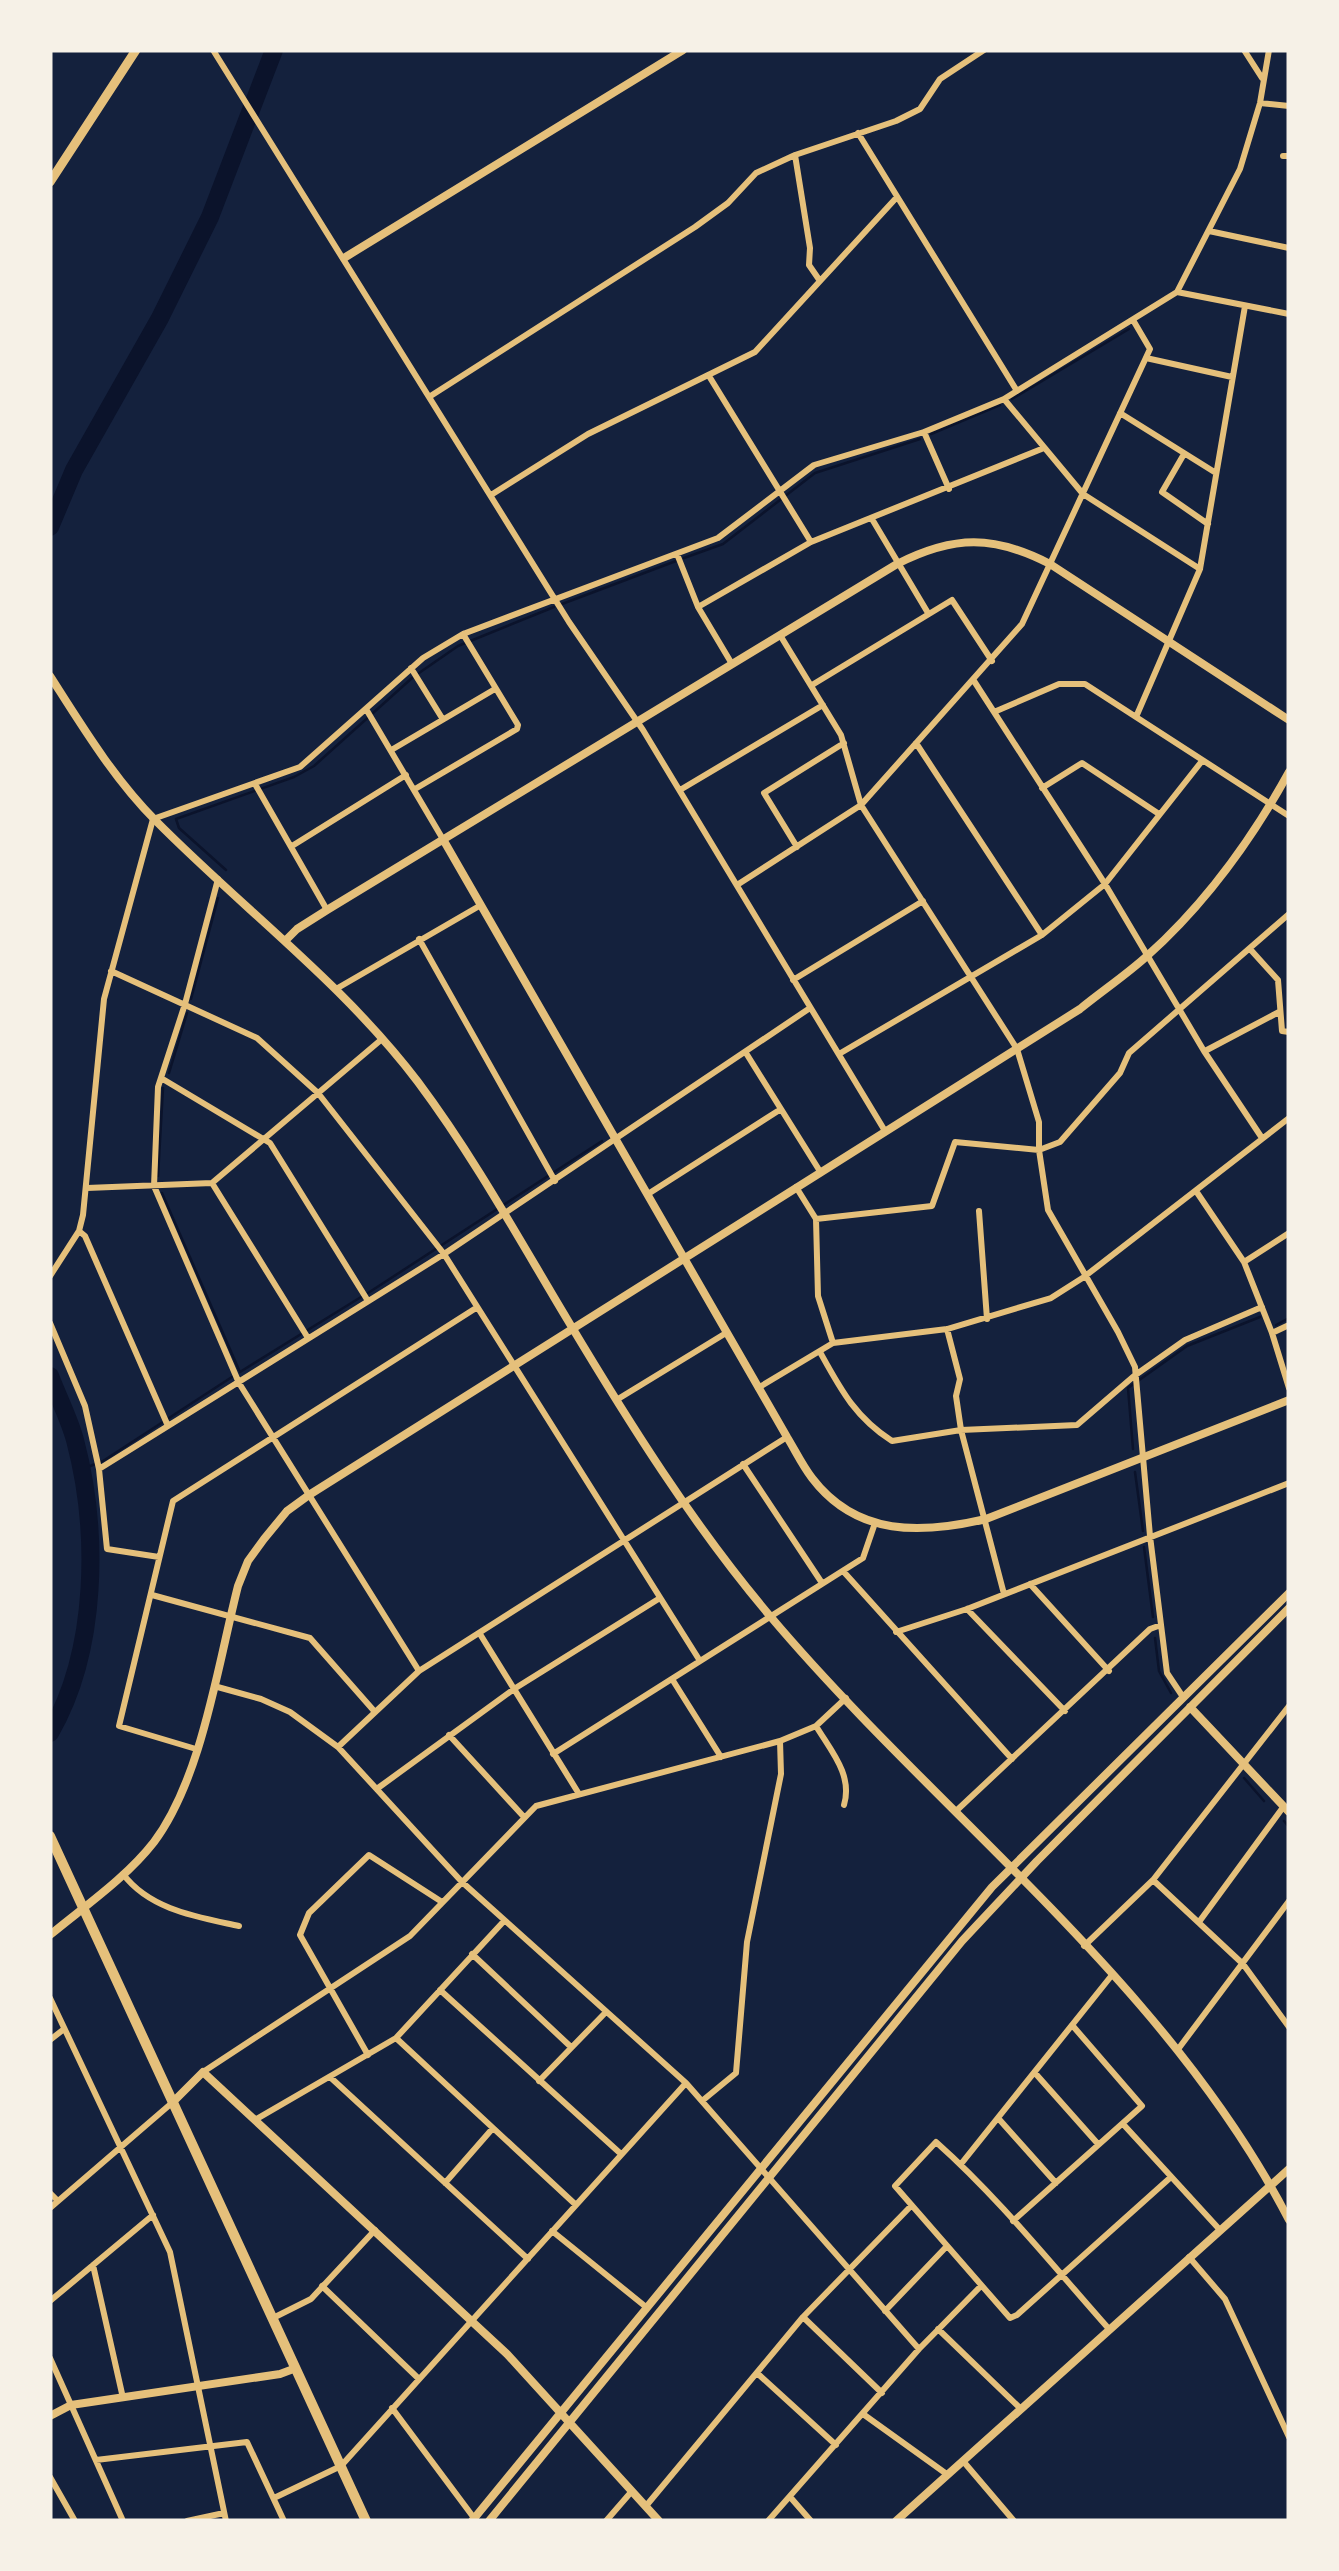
<svg xmlns="http://www.w3.org/2000/svg" width="1339" height="2571" font-family="'Noto Serif',serif">
  <style>
    .lines { fill: none; stroke-linecap: round; stroke-linejoin: round }
    .stream { stroke: #0b132b; stroke-width: 2.5 }
    .river { stroke: #0b132b; stroke-width: 18 }
    .minor { stroke: #e5c07b; stroke-width: 6 }
    .tertiary { stroke: #e5c07b; stroke-width: 8 }
    .secondary { stroke: #e5c07b; stroke-width: 9 }
    .primary { stroke: #e5c07b; stroke-width: 10 }
  </style>
  <rect width="100%" height="100%" fill="#14213d"/>
  <g class="lines">
    <path class="stream" d="M1012,399l117,-70
      M931,434l69,-29
      M684,558l39,-14 92,-71 105,-34
      M562,604l114,-43
      M419,673l39,-27 96,-39
      M226,870l-47,-42 -3,-9 118,-42 20,-11 98,-88
      M191,999l27,-101
      M169,1073l18,-60
      M158,1176l5,-88
      M162,1193l77,177
      M368,1293l234,-152
      M1276,1325l13,-7
      M240,1372l121,-75
      M1133,1449l-5,-61 59,-42 73,-29
      M80,1470l23,-9 132,-86
      M1135,1472l8,59
      M1144,1547l9,70
      M1155,1638l4,33 12,22
      M1244,1778l20,23
      M1284,1821l5,6"/>
    <path class="river" d="M50,527l24,-57 86,-152 50,-101 64,-167
      M50,1376c8,21 19,42 25,64 24,91 23,210 -25,293"/>
    <path class="minor" d="M213,50l356,572 74,108 242,401
      M1244,50l18,28
      M1260,103l29,3
      M858,133l159,258
      M795,155l15,93 -1,17 11,16
      M1283,156h6
      M1209,231l80,17
      M1177,292l112,22
      M1146,358l86,19
      M709,376l102,166
      M429,397l266,-170 33,-24 28,-30 39,-18 101,-34 24,-12 20,-30 44,-29
      M1004,399l79,95 117,75
      M1120,413l96,60
      M924,432l25,57
      M1184,454l-22,38 46,32
      M491,495l97,-61 167,-82 142,-155
      M872,519l56,94
      M677,554l21,53 34,57
      M698,607l113,-65 233,-94
      M780,635l61,100 20,70 156,244 22,73v28l9,60 70,122 17,35 15,169 17,137 16,24
      M411,668l31,50
      M974,681l131,203 99,167 58,87
      M812,685l140,-85 40,61
      M366,709l78,132
      M994,712l65,-28h26l204,132
      M1136,717l64,-148 45,-263
      M916,743l126,192
      M393,749l102,-60
      M255,784l72,126
      M1042,788l40,-25 77,51
      M415,789l102,-60 1,-4 -55,-91
      M680,790l143,-85
      M292,846l114,-71
      M797,847l-33,-54 80,-50
      M218,879l-33,125 -27,83 -4,99 85,197 180,288
      M737,885l124,-80 161,-181 128,-275 -17,-29
      M419,939l136,242
      M1250,949l28,31 4,51 7,1
      M111,971l146,67 61,55 126,161 256,407
      M793,980l130,-79
      M336,989l145,-84
      M1205,1051l74,-39
      M746,1053l75,120
      M839,1054l203,-119 63,-51 97,-123
      M161,1078l109,65 98,158
      M212,1183l96,155
      M796,1187l20,32 2,77 15,47
      M87,1188l125,-5 170,-144
      M1196,1191l48,71
      M648,1194l133,-85
      M979,1211l8,108
      M816,1219l116,-13 23,-64 84,8 21,-8 60,-69 9,-20 160,-139
      M79,1231l6,5 83,190
      M1289,1233l-45,29 28,71 17,55
      M50,1276l29,-45 4,-16 21,-216 49,-180 147,-52 123,-109 40,-24 255,-96 96,-73 110,-33 80,-33 173,-107 63,-123 20,-66 9,-53
      M50,1323l35,83 14,63 8,80 52,8
      M947,1329l13,50 -4,17 5,34 43,164
      M1272,1333l17,-8
      M820,1352c21,38 35,65 72,89l69,-11 116,-5 57,-49 51,-36 77,-33
      M758,1388l75,-45 114,-14 104,-31 33,-21 205,-159
      M618,1399l108,-66
      M743,1464l79,119
      M99,1469l345,-215 366,-246
      M843,1571l169,188
      M1030,1584l79,87
      M152,1595l158,43 65,74
      M967,1609l98,102
      M896,1632l71,-23 322,-126
      M480,1634l99,160
      M672,1679l49,78
      M214,1686l47,13 29,13 48,35 124,135 224,201 233,266
      M816,1726c15,25 37,49 28,79
      M449,1735l75,82
      M338,1747l81,-76 368,-234
      M196,1749l-77,-23 54,-225 303,-193
      M553,1754l310,-196 12,-35
      M378,1788l136,-99 146,-91
      M955,1812l195,-183 11,-4
      M123,1874c27,36 75,43 116,52
      M1153,1880l90,84 46,63
      M1199,1922l85,-116
      M1084,1946l69,-66 136,-174
      M472,1954l99,93
      M440,1990l181,164
      M50,1998l120,254 56,269
      M396,2038l180,167
      M50,2040l14,-11
      M1179,2048l110,-147
      M368,2055l-68,-120 9,-22 60,-58 73,47
      M203,2072l207,-136 126,-130 244,-65 36,-15 30,-28
      M1035,2073l63,71
      M330,2077l198,182
      M539,2081l67,-69
      M702,2101l34,-28 11,-131 34,-168 -1,-33
      M998,2118l58,65
      M255,2120l141,-82 108,-117
      M1123,2124l97,106
      M961,2164l151,-189
      M445,2183l48,-55
      M50,2193l8,8
      M50,2208l123,-106
      M1013,2221l129,-115 -70,-81
      M552,2231l94,76
      M1189,2257l36,42 64,138
      M93,2265l30,133
      M322,2286l97,93
      M50,2301l103,-86
      M885,2311l62,-65
      M803,2317l79,76
      M273,2318l38,-19 64,-69
      M938,2329l83,80
      M1109,2329c-56,-63 -110,-131 -173,-187l-41,44 115,132 7,-3 154,-138
      M50,2358l73,163
      M757,2373l79,72
      M392,2408l82,110
      M863,2414l85,61
      M96,2460l151,-18 37,79
      M963,2461l51,60
      M50,2477l25,44
      M274,2498l67,-32 345,-383
      M791,2498l20,23
      M646,2506l157,-189 108,-111
      M187,2521l37,-8
      M606,2521l26,-30
      M768,2521l151,-172 62,-63"/>
    <path class="tertiary" d="M344,258l339,-208
      M50,676c32,50 64,103 106,145 87,88 187,162 262,261 56,75 101,157 149,237 61,102 126,206 203,297 170,201 397,367 519,604
      M444,841l343,596c8,13 15,28 25,41 45,59 110,56 174,41l303,-119
      M285,941l12,-12 30,-19 570,-346c57,-29 97,-29 153,0l239,156
      M1190,1707l99,105
      M50,1935c35,-29 76,-57 104,-93 48,-64 64,-178 84,-256l10,-25 16,-22 23,-28 22,-16 771,-486c22,-18 46,-34 67,-53 57,-51 105,-117 142,-184
      M173,2102l30,-30 304,282 152,167
      M50,2416l21,-11 209,-31 16,-6
      M472,2521l520,-634 297,-294
      M489,2521l473,-580 75,-80 252,-253
      M896,2521l393,-352"/>
    <path class="secondary" d="M50,182l86,-132"/>
    <path class="primary" d="M50,1836l316,685"/>
  </g>
  <rect width="1339" height="2571" fill="none" stroke="#f6f1e7" stroke-width="105"/>
</svg>
